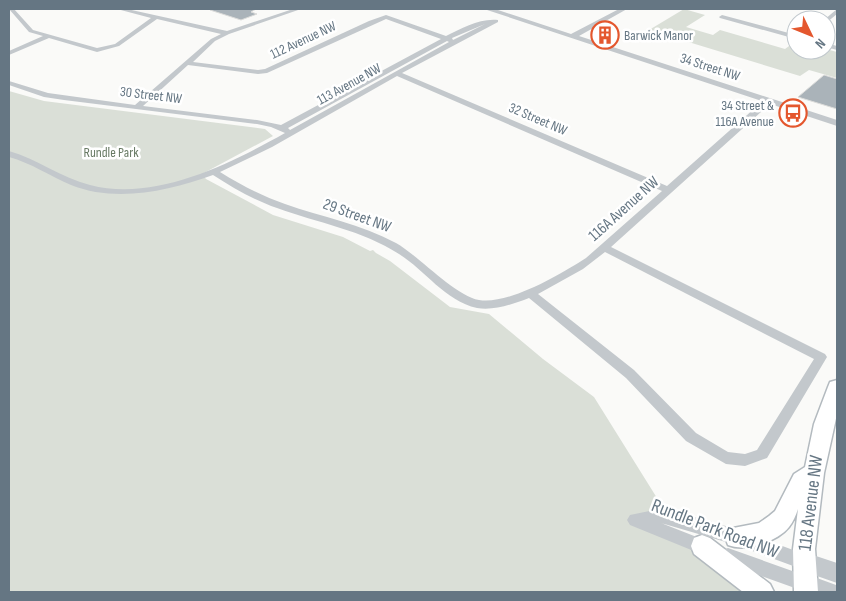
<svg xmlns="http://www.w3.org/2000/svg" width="846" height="601" font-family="'Sofia Sans Condensed',sans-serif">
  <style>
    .green { fill: #dadfd7 }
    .building { fill: #aab3b9; stroke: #dcdcda }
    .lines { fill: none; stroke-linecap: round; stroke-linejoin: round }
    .secondary-casing { stroke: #b3babf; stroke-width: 3 }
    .minor { fill: #c3c8cc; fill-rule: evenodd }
    .tertiary { fill: #c3c8cc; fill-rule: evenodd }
    .secondary { fill: #fff; fill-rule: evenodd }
    .labels { text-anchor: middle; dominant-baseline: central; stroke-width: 5; stroke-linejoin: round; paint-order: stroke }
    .far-poi-label { font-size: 14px; fill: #657683; stroke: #fff; text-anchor: start }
    .far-street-label { font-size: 14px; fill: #657683; stroke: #fff }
    .far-park-label { font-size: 14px; fill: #687a64; stroke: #fff }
    .street-label { font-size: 16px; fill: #657683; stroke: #fff }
    .near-street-label { font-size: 19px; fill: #657683; stroke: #fff }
  </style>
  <rect width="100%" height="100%" fill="#fafaf8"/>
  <path class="green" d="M684,9l21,6 -19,12 27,8 7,-5 65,19 11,-8v9l30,-1 11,3v26l-28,-8 -9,6 -151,-46z
    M9,91l35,10 221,28 8,7 -71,38 4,5 67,36 70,22 27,14 3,-1 3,3 14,8 60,46 39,7 54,45 51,38 63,101 8,30 46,31 41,33h-743z"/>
  <path class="building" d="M210,9h46l-5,3 6,2 -16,6 -31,-10z
    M824,75l13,4v30l-39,-12z"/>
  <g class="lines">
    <g class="secondary-casing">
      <path id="secondary" d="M837,380v34l-13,59 -9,76 3,43h-24l-1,-43 5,-40c-2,6 -5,13 -9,18 -12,15 -43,25 -61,18l-3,-8 3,-8 31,-6 10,-7 6,-5 19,-37 11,-7 9,-43 14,-37 2,-5z
        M702,535l8,3 60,46 4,8h-31l-49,-38 -3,-8 3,-8z"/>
    </g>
    <path class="minor" d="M9,9h5l19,21 64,18 18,-4 36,-26 -34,-9h10l100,22 66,-22h8l-72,25 -14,7 -22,21 65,8 7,-1 104,-48 17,-6 60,21c16,-8 34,-18 52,-16v2l-96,51 265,113 98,-87h6v4l-160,144 214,107 2,3 -60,101 -22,8 -19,-2 -40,-23 -60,-63 -97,-80c-16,6 -35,13 -52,10 -32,-7 -52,-38 -78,-54 -37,-24 -81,-31 -122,-46 -23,-8 -44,-20 -64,-33 -44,16 -97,28 -142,10 -21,-9 -40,-22 -62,-28v-6c29,8 52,27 81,34 65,17 140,-21 195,-52l-14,-6 -14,-3 -193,-24 -20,-3 -35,-12v-4l39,12 87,12 76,-66 10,-5 -64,-15 -38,27 -22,6 -48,-14 -40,17v-4l34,-15 -14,-4zM386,19l55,20 -160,86 -24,-5 -114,-14 45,-41 70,9 9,-1zM485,24l-32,16 -1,-2zM447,41l2,1 -159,88 -2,-2zM397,76l265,115 -76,67c-25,16 -77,47 -107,42 -24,-4 -60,-44 -83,-57 -35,-19 -74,-26 -111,-39 -23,-8 -44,-19 -65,-32l52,-25zM605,252l209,107 -57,91 -12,4 -17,-2 -32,-19 -62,-63 -96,-76 45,-25z
      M837,9v5l-11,9v-3h-2z
      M722,15l74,20v4l-76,-21 -1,-1z
      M826,43l11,3v4l-11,-3z
      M664,508l72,21 68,25 6,2 2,6 -2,6 -6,2 -68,-25 -75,-22 51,20 2,5 -2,5 -6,3 -76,-31 -3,-5 3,-5z
      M728,548l84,30 2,6 -2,6 -6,2 -84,-30 -2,-6 2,-6z"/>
    <path class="tertiary" d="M484,9h11l76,25 48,-25h8l-48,27 258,84v6z
      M804,552l33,11v20l-40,-14 -3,-7 3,-7z
      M806,574l30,11 1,7 -38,-1 -3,-7 3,-7z"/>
    <use href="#secondary" class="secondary"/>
  </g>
  <defs>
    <g id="building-ring" transform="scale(1.4375)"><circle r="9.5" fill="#fff" stroke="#e4572e" stroke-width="1.5"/><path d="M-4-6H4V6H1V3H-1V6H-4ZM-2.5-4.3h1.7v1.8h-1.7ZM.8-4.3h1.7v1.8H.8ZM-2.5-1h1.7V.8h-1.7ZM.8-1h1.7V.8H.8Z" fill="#e4572e"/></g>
    <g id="bus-ring" transform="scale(1.4375)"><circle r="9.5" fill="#fff" stroke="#e4572e" stroke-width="1.5"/><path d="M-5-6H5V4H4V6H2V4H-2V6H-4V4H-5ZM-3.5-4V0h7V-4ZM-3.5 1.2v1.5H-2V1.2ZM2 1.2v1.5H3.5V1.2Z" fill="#e4572e"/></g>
  </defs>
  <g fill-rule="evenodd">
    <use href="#building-ring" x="605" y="35"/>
    <use href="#bus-ring" x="793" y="113"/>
  </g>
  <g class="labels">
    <g class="far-poi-label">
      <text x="624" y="35">Barwick Manor</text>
      <text x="774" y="105" text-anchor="end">34 Street &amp;<tspan x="774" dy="16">116A Avenue</tspan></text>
    </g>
    <g class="far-street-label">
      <text transform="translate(303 40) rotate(-25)">112 Avenue NW</text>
      <text transform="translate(710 67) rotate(18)">34 Street NW</text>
      <text transform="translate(349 84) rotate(-29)">113 Avenue NW</text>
      <text transform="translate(151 95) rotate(7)">30 Street NW</text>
      <text transform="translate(538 119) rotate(23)">32 Street NW</text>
    </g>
    <g class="far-park-label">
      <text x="111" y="152">Rundle Park</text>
    </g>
    <g class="street-label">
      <text transform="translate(624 209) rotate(-42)">116A Avenue NW</text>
      <text transform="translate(357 216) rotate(20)">29 Street NW</text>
    </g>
    <g class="near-street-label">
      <text transform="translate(811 503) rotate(-83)">118 Avenue NW</text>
      <text transform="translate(715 529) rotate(21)">Rundle Park Road NW</text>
    </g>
  </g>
  <rect width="846" height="601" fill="none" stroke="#657683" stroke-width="20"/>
  <g transform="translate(811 35) rotate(133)"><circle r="24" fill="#ffffff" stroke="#c1c8cd"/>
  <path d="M0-4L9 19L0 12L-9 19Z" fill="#e4572e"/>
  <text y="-8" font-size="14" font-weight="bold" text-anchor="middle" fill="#657683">N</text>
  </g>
</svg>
